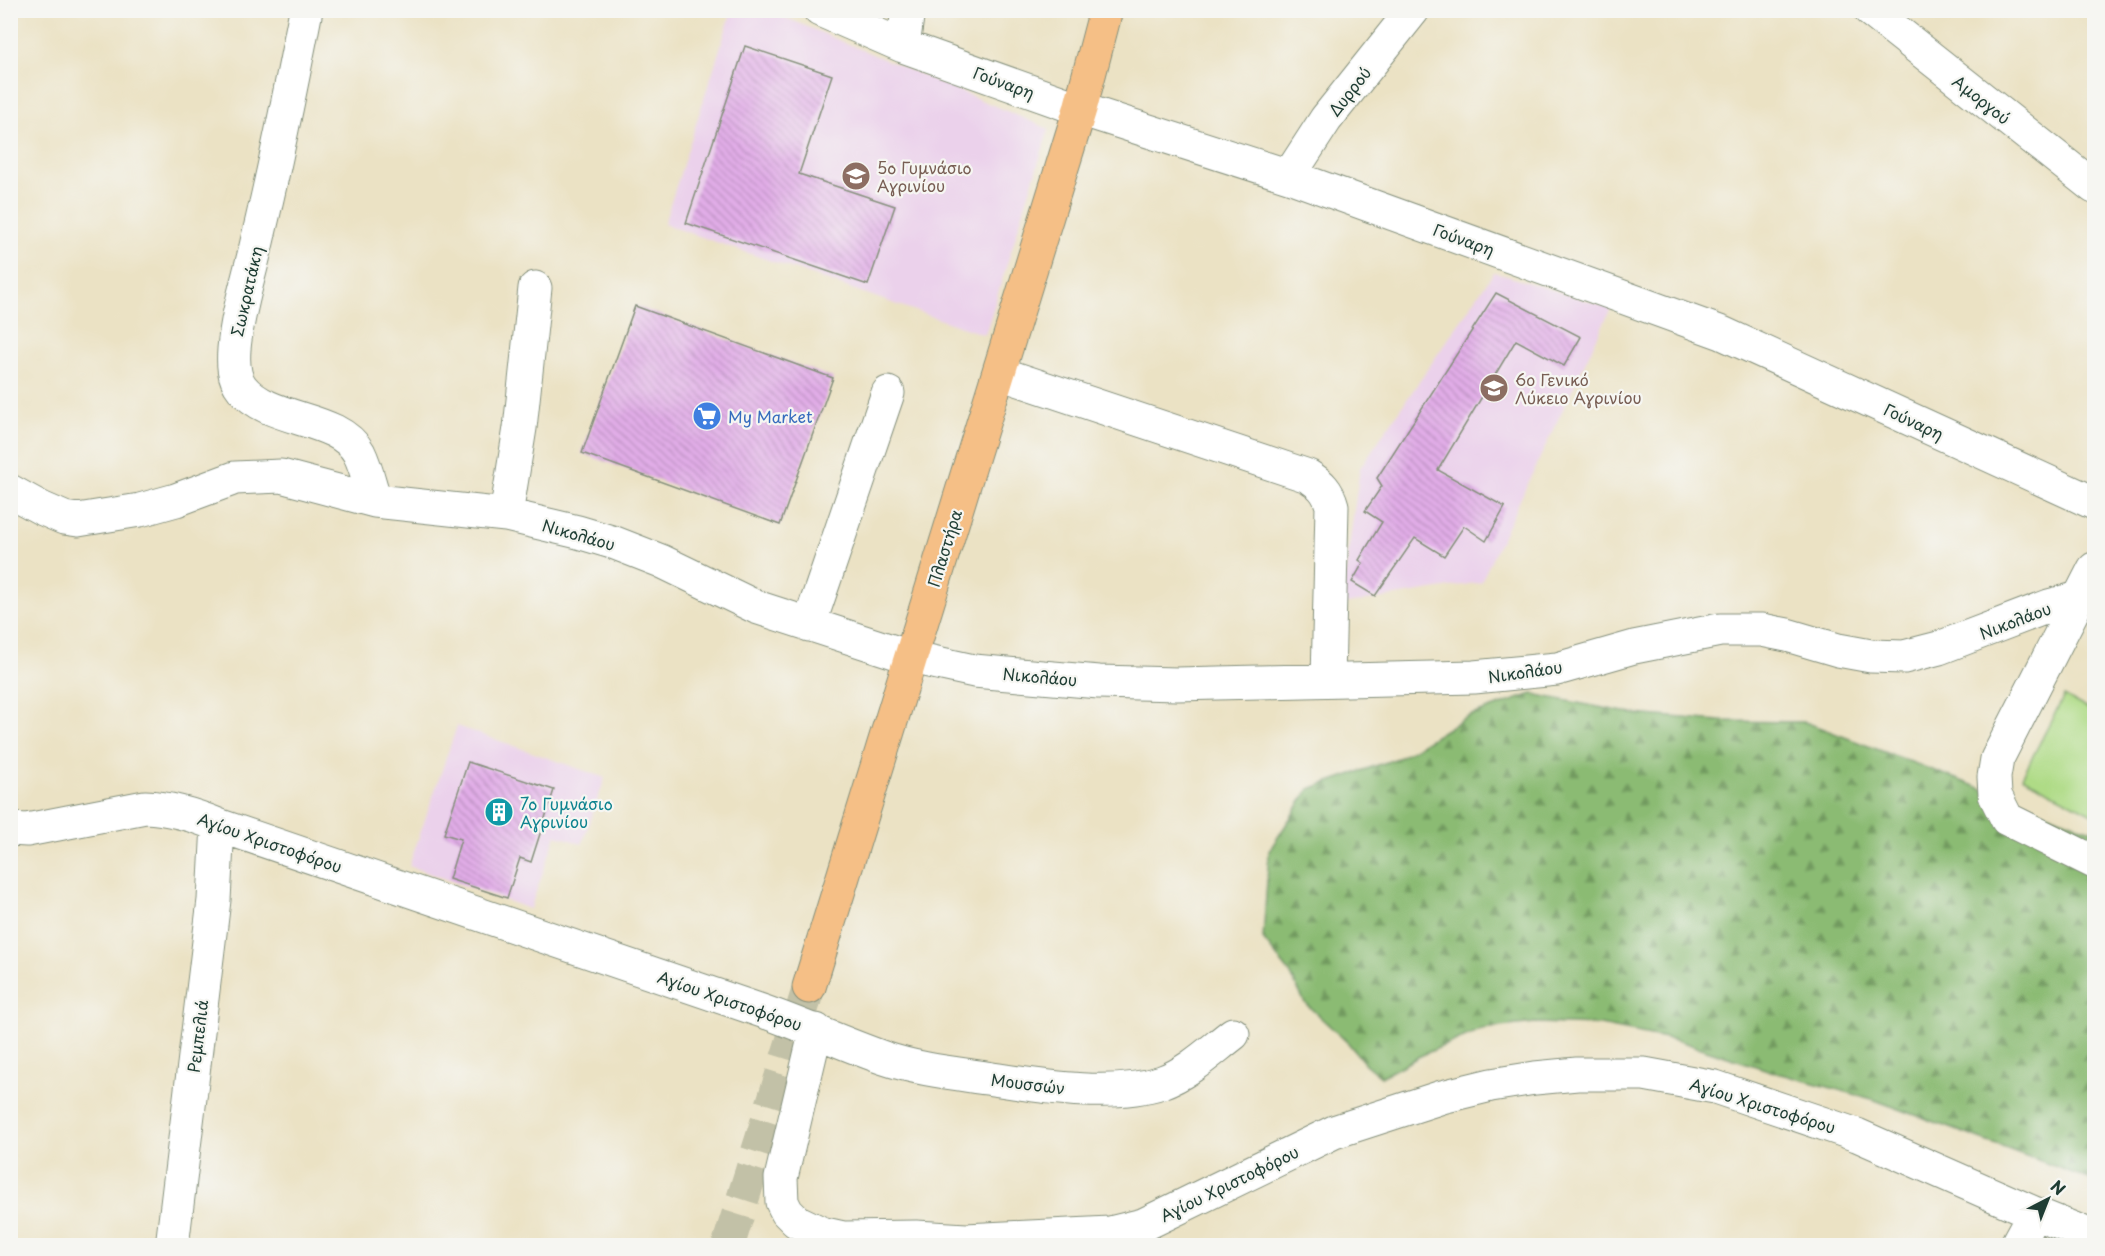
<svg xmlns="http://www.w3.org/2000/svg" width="2105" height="1256" font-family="'Playpen Sans',sans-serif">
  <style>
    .built { fill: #ebd1eb }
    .grass { fill: #afdb86; stroke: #678c5d; stroke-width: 1.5 }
    .forest { fill: url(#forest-firs); stroke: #557c54; stroke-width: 1.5 }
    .building { fill: url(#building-back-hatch) }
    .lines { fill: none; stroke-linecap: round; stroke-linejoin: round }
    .major-tunnel { stroke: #c2c1a7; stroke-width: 33; stroke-dasharray: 33 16; stroke-linecap: butt }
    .minor-casing { stroke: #85907c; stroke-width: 35 }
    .major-casing { stroke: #85907c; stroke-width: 35 }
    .minor { stroke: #fff; stroke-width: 33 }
    .major { stroke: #f5bf86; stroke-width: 33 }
    .labels { text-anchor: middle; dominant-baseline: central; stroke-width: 4.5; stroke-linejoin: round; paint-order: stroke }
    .street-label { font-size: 16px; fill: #1f3d34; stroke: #f6f6f2 }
    .education-label { font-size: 16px; fill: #785e54; stroke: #f6f6f2; text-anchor: start }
    .shop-label { font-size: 16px; fill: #366cbe; stroke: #f6f6f2; text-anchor: start }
    .culture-label { font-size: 16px; fill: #0d838f; stroke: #f6f6f2; text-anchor: start }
  </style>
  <defs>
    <pattern id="forest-firs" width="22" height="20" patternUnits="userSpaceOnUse" patternTransform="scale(1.5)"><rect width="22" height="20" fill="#8bbb73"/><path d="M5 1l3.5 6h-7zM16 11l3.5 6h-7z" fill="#71995f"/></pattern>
    <pattern id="building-back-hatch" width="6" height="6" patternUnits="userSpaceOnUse" patternTransform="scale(1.5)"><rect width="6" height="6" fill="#e2ade8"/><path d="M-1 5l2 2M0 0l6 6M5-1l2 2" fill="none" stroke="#b78ebd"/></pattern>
  </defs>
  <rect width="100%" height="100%" fill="#f6f6f2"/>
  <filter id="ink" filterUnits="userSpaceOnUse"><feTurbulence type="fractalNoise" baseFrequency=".0167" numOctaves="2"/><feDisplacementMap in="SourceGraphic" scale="12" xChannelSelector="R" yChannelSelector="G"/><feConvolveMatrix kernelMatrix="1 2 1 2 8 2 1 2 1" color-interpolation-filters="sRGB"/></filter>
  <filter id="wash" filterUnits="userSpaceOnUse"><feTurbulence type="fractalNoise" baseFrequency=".008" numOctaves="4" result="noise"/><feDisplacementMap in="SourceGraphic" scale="24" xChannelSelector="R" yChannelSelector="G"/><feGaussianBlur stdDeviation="1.35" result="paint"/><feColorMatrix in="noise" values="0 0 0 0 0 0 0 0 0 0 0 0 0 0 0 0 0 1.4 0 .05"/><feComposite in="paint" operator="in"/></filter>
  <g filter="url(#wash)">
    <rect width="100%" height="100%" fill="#ebe2c4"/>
    <path class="built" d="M732,11h38l279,118 -64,206 -321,-111z
      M1494,272l117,36 -130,274 -140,23 19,-137z
      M457,726l148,52 -23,66 -26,-9 -26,74 -121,-43z"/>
    <path class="grass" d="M2064,696l30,16v103l-72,-38z"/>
    <path class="forest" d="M1532,694l102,20 86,7 85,1 289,109v350l-222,-82 -95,-26 -101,-33 -76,-15 -65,-2 -53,6 -62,27 -39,21 -16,-13 -16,-20 -44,-41 -15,-30 -27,-34 6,-88 40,-62 92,-32 65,-40z"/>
    <g id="blocks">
      <path class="building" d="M745,46l87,29 -33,99 96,32 -27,79 -182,-62z
        M1496,293l85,44 -17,29 -48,-26 -78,130 67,37 -19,34 -22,-15 -20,30 -29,-18 -40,58 -23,-14 11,-19 -4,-3 23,-38 -17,-11 17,-25 -5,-8z
        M635,306l198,72 -53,147 -198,-72z
        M468,762l86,28 -23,72 -11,-4 -13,40 -58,-19 12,-40 -17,-5z"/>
    </g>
  </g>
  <g filter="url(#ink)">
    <use href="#blocks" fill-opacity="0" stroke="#85907c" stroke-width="1.5"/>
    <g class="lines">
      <path class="major-tunnel" d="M728,1246l81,-259"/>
      <g class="minor-casing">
        <path id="minor" d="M306,10c-15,78 -31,156 -49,232 -8,36 -20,71 -23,107 -1,14 -1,28 8,39 28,35 96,27 117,65 7,14 11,32 16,48
          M820,10l83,36 177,63 209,67 433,157 372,170
          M1870,10l224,177
          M903,46l5,-36
          M1289,176l37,-57 87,-109
          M999,373l309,103c13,8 20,15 24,30l-4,174
          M10,491l31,17 23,10 14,2 62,-10 36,-10 59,-22 46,-2 94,25 131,14 72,17 37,11 46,18 95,46 154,50 64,14 125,11 78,2 297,-7 83,-8 77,-22 86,-17h42l25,5 51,15 33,6 33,1 35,-9 110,-42 45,-12
          M506,515l14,-87 15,-140
          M2094,569l-97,190 -3,18 1,18 12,24 87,43
          M809,625l79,-232
          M10,829l17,1 118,-23c26,1 49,8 73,18l547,187c40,14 79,32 119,46 32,11 68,15 102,20 53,8 125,21 176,4 26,-9 50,-32 71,-48
          M816,1030l-35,148 1,24 5,10 9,9 25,12 23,5 72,-1 50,3 144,-7 33,-8 191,-93 108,-35 49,-12 44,-7 42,-4h67l71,13 142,48 177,78 60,24
          M172,1246l42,-346 4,-75
          M2016,1246l18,-33"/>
      </g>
      <g class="major-casing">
        <path id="major" d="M809,987l271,-878 26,-99"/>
      </g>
      <use href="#minor" class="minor"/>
      <use href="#major" class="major"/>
    </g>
  </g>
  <defs>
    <g id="school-disc" transform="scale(1.5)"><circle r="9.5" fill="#8d6e63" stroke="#f6f6f2"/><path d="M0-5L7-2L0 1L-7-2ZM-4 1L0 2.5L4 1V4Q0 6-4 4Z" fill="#fff"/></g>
    <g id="supermarket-disc" transform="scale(1.5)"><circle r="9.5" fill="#3f7fe0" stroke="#f6f6f2"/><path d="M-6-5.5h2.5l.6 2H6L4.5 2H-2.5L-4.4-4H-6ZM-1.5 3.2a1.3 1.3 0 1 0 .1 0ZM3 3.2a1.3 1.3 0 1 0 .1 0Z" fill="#fff"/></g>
    <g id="building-disc" transform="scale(1.5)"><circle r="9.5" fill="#0f9aa8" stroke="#f6f6f2"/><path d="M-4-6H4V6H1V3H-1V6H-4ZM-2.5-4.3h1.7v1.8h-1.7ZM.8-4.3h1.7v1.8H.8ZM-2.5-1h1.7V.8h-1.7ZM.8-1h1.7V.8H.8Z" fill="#fff"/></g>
  </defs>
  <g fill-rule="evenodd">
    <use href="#school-disc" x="856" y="176"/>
    <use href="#school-disc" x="1494" y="388"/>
    <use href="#supermarket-disc" x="707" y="416"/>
    <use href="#building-disc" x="499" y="812"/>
  </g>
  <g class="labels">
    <g class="street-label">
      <text transform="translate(1004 82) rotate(20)">Γούναρη</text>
      <text transform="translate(1349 91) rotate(-52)">Δυρρού</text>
      <text transform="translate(1982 99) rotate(38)">Αμοργού</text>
      <text transform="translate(1464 239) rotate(20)">Γούναρη</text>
      <text transform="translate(246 291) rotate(-77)">Σωκρατάκη</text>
      <text transform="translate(1914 421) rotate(25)">Γούναρη</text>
      <text transform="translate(579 534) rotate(16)">Νικολάου</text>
      <text transform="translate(944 548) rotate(-73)">Πλαστήρα</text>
      <text transform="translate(2015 620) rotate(-21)">Νικολάου</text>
      <text transform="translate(1525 671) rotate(-8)">Νικολάου</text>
      <text transform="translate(1040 676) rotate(5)">Νικολάου</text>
      <text transform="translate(270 842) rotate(19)">Αγίου Χριστοφόρου</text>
      <text transform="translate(730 1000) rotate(19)">Αγίου Χριστοφόρου</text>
      <text transform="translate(197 1036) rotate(-83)">Ρεμπελιά</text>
      <text transform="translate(1028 1083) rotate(7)">Μουσσών</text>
      <text transform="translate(1763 1105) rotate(17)">Αγίου Χριστοφόρου</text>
      <text transform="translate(1229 1183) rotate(-26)">Αγίου Χριστοφόρου</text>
    </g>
    <g class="education-label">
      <text x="877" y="167">5ο Γυμνάσιο<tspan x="877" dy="18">Αγρινίου</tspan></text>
      <text x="1515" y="379">6ο Γενικό<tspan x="1515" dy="18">Λύκειο Αγρινίου</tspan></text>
    </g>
    <g class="shop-label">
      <text x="728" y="416">My Market</text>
    </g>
    <g class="culture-label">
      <text x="520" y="803">7ο Γυμνάσιο<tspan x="520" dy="18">Αγρινίου</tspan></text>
    </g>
  </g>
  <rect width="2105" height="1256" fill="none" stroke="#f6f6f2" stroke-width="36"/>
  <g transform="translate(2048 1199) rotate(42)" stroke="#f6f6f2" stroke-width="4.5" paint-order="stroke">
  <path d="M0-4.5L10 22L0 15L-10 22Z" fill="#1f3d34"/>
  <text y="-9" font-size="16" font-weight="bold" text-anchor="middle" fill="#1f3d34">N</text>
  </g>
</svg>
